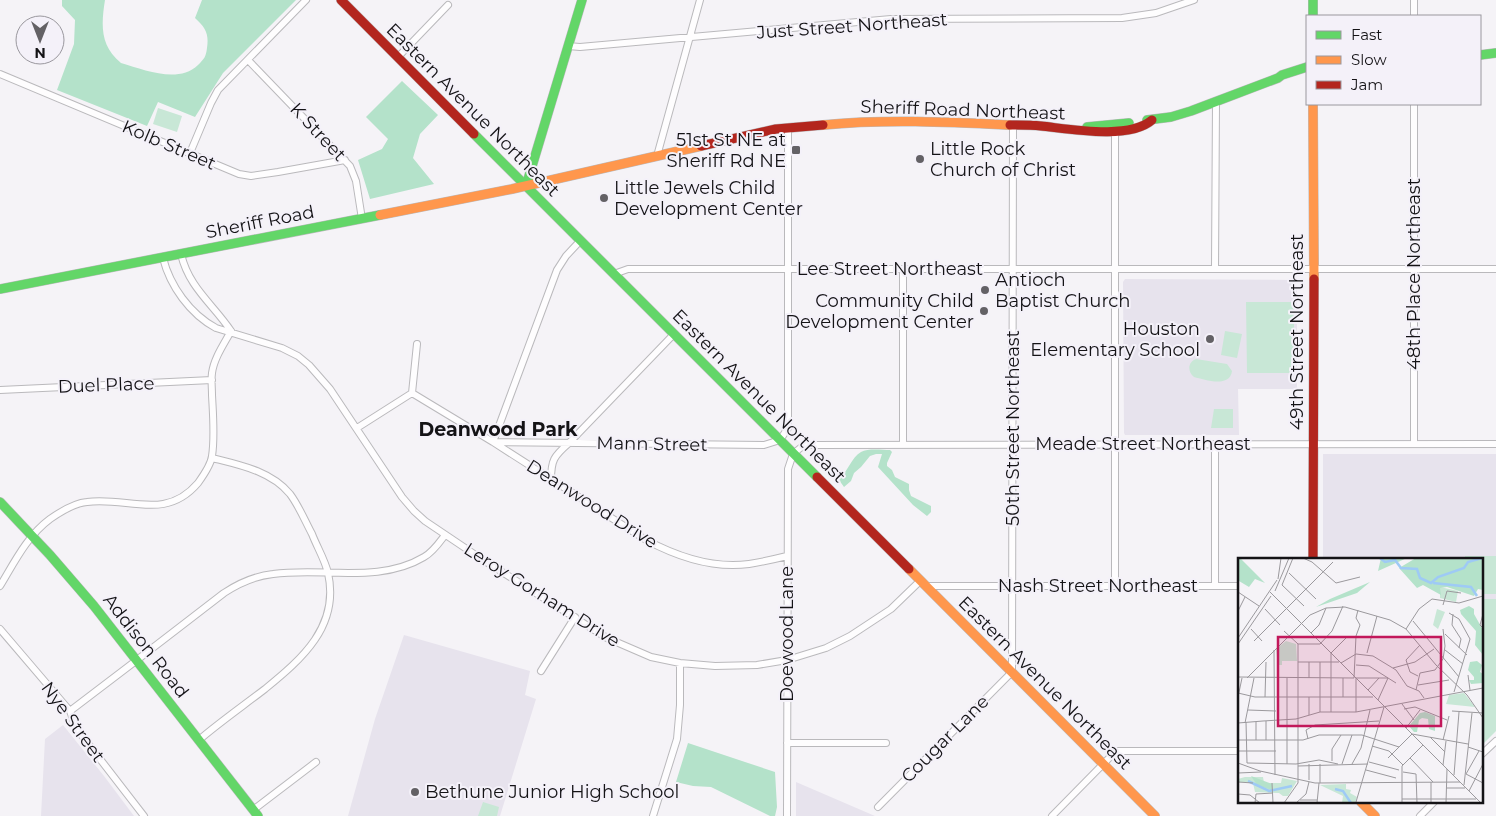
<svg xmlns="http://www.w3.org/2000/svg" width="1496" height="816" font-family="Montserrat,sans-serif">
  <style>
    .built { fill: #e7e3ed }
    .green { fill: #c8e7d6 }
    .forest { fill: #b4e2ca }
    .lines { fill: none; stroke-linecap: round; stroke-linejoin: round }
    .street-casing { stroke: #bab9bc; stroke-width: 8 }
    .fast-casing { stroke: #bab9bc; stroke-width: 10 }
    .slow-casing { stroke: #bab9bc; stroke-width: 10 }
    .jam-casing { stroke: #bab9bc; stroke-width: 10 }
    .street { stroke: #fefdfe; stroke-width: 6 }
    .fast { stroke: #63d668; stroke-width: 9 }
    .slow { stroke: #ff974d; stroke-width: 9 }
    .jam { stroke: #b3261e; stroke-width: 9 }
    .poi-dot { fill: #636165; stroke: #f4f1f9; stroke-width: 2 }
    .labels { text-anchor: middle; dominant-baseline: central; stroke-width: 4; stroke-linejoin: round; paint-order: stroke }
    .street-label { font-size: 18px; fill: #141316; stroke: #f4f1f9 }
    .poi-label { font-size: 18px; fill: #141316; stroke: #f4f1f9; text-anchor: start }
    .neighbourhood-label { font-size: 19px; font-weight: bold; fill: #141316; stroke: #f4f1f9 }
    .inset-river { fill: none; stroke: #9ecaf5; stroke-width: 2.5 }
    .inset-road { fill: none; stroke: #9b999d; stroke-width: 1 }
    .view { fill: #c2185b; fill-opacity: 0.15; stroke: #c2185b; stroke-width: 2.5 }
    .inset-edge { fill: none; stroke: #141316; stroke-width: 2.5 }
  </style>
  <rect width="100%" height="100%" fill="#f5f3f7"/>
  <path class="built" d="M1125,279l170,1 2,9v100h-59l1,46h-114l-1,-2 -1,-151z
    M1323,454h173v145h-14v-39h-159z
    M404,635l126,36 -5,24 11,4 -36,117h-152l27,-97z
    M63,725l41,51 30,40h-93l4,-77z
    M796,782l79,34h-79z"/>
  <path class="green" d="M158,108l24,8 -5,16 -24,-8z
    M1246,302h48v71h-47z
    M1225,331l17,3 -5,24 -16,-3z
    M1196,359l31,5 5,7c-2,17 -27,9 -38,6 -7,-6 -6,-15 2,-18z
    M1214,409h19v19h-22z
    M1465,556h31v38h-14v-34h-17z
    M1482,599h14v132l-14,14z
    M483,802l16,5 -2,9h-19z"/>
  <path class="forest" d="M62,0h43c-4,25 -5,46 16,63 24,7 57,21 77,2 6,-6 8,-8 9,-17 2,-14 -1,-20 -12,-30l7,-18h94l-73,73 -28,44 -37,-15 -11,24 -90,-36 17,-46 1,-24 -13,-14z
    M402,81l36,34 -18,19 -7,24 21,26 -64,15 -12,-39 24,-11 6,-10 -22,-22z
    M890,450l2,2 -5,11v3l5,4 3,7 14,7v6l2,6 20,10v6l-4,4 -14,-11 -35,-38 4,-13h-6l-6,2 -9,11 -7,6 -3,8 -7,6 -5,-7c8,-8 13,-23 22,-28 7,-4 21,-2 29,-2z
    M688,743l87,29 2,35 -2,9h-5l-59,-29 -18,-1 -17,-4z"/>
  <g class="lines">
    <g class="street-casing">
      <path id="street" d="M1414,0v16
        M568,46l12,1 311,-28 231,-1 34,-5 38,-13
        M398,57l50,-52
        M248,60l102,106 6,15 6,38
        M0,74l239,100 12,2 27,-4 67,-12
        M190,153l21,-50 7,-13 88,-90
        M657,156l43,-156
        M580,241l-14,15 -9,14 -64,172 271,3 16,-5 8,-12v-299
        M181,254c8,34 32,50 50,77
        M163,258c7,28 27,56 53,70l66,20 16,8 11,9 21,24 72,108 12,14 11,10 55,37 127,80 44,19 29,6 35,3 42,-1 30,-5 39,-12 24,-12 41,-27 29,-28
        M903,269v175
        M1215,269l1,-167
        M614,274l14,-5h868
        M0,390l212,-10
        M412,393l81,49 153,98c32,17 67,29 103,24 13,-2 26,-5 38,-8
        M357,428l55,-35 5,-49
        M1215,444v142
        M1414,444v-340
        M551,480c0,-20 3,-24 18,-37l105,-109
        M0,586c14,-23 27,-50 50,-67 10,-7 24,-16 37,-17 40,-6 78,20 111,-19 5,-7 13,-18 14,-27 3,-19 1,-41 0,-61 0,-7 -1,-15 0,-22 2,-15 12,-29 19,-42
        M926,586h314
        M1115,586v-457
        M0,629l70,82 6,17 68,88
        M541,671l34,-54
        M70,711l67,-51 87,-67c15,-10 31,-17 49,-19 50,-7 106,10 151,-17 9,-5 15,-14 21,-22
        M199,740c21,-18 44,-34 66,-51 37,-30 75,-63 63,-116 -3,-13 -11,-26 -16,-39 -7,-13 -13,-28 -22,-40 -19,-23 -50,-29 -78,-36
        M787,743h99
        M1482,754l14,-13
        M878,807l134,-135 1,-547
        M253,810l63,-48
        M653,816l24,-77 3,-34v-42
        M787,816l1,-347 5,-15 11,-9 692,-1
        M1052,816l64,-65h124
        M1420,816l14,-14"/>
    </g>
    <g class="fast-casing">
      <path id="fast" d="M1313,0v16
        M1480,55l16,-2
        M1147,120l24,-3 20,-6 87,-33 4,-3 25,-8
        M1087,127l42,-4
        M474,134l343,343
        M526,186l56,-186
        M0,289l380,-74
        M0,502l50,53 44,51 164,210"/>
    </g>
    <g class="slow-casing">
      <path id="slow" d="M1313,104l1,175
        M823,125c62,-6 124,-3 187,0
        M380,215l132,-26 189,-43
        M909,569l246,247
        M1361,802l14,14"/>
    </g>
    <g class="jam-casing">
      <path id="jam" d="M341,0l133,134
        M1010,125c10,0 21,0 31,1 29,3 88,14 111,-6
        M701,146l75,-17 47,-4
        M817,477l92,92
        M1313,560l1,-281"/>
    </g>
    <use href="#street" class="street"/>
    <use href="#fast" class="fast"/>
    <use href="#slow" class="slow"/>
    <use href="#jam" class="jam"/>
  </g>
  <g class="poi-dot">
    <rect x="791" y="145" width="10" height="10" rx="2.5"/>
    <circle cx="920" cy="159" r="5"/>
    <circle cx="604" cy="198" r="5"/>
    <circle cx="985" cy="290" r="5"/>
    <circle cx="984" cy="311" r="5"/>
    <circle cx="1210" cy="339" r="5"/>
    <circle cx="415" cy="792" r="5"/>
  </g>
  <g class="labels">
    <g class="street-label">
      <text transform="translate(852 26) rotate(-4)">Just Street Northeast</text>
      <text transform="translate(473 110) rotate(45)">Eastern Avenue Northeast</text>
      <text transform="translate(963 110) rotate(2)">Sheriff Road Northeast</text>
      <text transform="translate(318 132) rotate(47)">K Street</text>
      <text transform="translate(169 145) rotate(23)">Kolb Street</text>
      <text transform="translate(260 222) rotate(-11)">Sheriff Road</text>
      <text x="890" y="269">Lee Street Northeast</text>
      <text transform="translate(1414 274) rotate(-90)">48th Place Northeast</text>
      <text transform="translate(1297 332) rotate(-90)">49th Street Northeast</text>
      <text transform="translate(106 385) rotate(-2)">Duel Place</text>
      <text transform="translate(759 396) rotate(45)">Eastern Avenue Northeast</text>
      <text transform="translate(1013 428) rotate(-90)">50th Street Northeast</text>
      <text transform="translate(652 444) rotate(1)">Mann Street</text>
      <text x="1143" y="444">Meade Street Northeast</text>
      <text transform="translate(592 504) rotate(32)">Deanwood Drive</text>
      <text x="1098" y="586">Nash Street Northeast</text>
      <text transform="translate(542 595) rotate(32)">Leroy Gorham Drive</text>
      <text transform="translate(787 634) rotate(-90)">Doewood Lane</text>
      <text transform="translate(146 646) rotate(52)">Addison Road</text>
      <text transform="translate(1045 683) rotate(45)">Eastern Avenue Northeast</text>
      <text transform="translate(73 722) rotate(54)">Nye Street</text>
      <text transform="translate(945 739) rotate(-45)">Cougar Lane</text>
    </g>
    <g class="poi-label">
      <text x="786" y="140" text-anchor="end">51st St NE at<tspan x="786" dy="21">Sheriff Rd NE</tspan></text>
      <text x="930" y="149">Little Rock<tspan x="930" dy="21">Church of Christ</tspan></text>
      <text x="614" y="188">Little Jewels Child<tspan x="614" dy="21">Development Center</tspan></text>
      <text x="995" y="280">Antioch<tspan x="995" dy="21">Baptist Church</tspan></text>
      <text x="974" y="301" text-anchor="end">Community Child<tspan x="974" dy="21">Development Center</tspan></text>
      <text x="1200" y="329" text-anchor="end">Houston<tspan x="1200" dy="21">Elementary School</tspan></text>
      <text x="425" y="792">Bethune Junior High School</text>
    </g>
    <g class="neighbourhood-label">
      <text x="498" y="429">Deanwood Park</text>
    </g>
  </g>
  <g transform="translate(1238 558)">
    <rect width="245" height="245" fill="#f5f3f7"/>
    <path d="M202,29l18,4 -2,11 -16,-4zM199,51l8,3 -7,17 -5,-4zM48,83l10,3 1,17h-15v4h-4l-2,-16zM226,135l11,14 -29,-3 3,-9zM7,219h18l1,6h17l1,-5 15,3 -9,15h-5l-4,-3 -24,-1 -2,-9 -15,-1v-3zM108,226v5l5,1 -1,3 7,4 -2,6h-13l1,-7 -23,-11z" fill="#c8e7d6"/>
    <path d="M0,0h2l25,25 -10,-4 -6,8 -10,-6zM143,0h26l-29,13zM178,0h67v32l-5,-1 -4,7 -27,-9 -7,1 1,7 -18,-10 -6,3 -18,-20zM132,24l-13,11 -41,14 14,-8zM231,48l5,3v5l9,16v25l-8,-10 1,-14 -15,-17 -1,-4zM239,103l5,4 -2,7 3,2v9l-12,1 -2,-4h5v-3l-6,-7 2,-8zM187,154l10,4v15l-6,-2 -1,-10 -6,-1 -3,2 -2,12h-3l-5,-6 11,-13zM13,218l21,8v6l-15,-5z" fill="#b4e2ca"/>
    <path class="inset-river" d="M142,0l5,4 10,-2 6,8 16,1 3,9 11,5 7,-6 26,-9 4,-6 14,-4M195,25l38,4 6,9M10,223l21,10 23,-5M97,231l8,2 8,12"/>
    <path class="inset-road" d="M55,0l-11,27 22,21M65,0l9,4 24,21 24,-6M51,15l27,26M40,21l3,-21M37,33l14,-33M0,34l21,14M32,34l211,211M205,47l4,-14 14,2M27,51l15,16M0,53l7,-14M211,55l10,6 11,20 -16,53M215,56l-1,11 9,14 -2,9M245,56l-3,11 3,3M175,63l46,56M13,71l11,12M168,71l13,-20 13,-10 27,4 24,-7M46,73l14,13M73,75l8,-8 7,-17M207,76l22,21M0,80l39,-58M16,83l79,-79M0,86l33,-48M60,86h22l12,-13 11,-25M36,92l1,125M207,92l18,14M129,95l10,-37M60,104h41M71,104v16M82,104v50M103,105l15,-9 17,2 23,14 11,16 12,5 5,7M118,107l13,1 27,17M155,110l22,-6 19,-13M230,117l2,15M180,118l-8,-4 -4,-12 14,-15M0,119l116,1 2,-42 4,-11 -4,-7 2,-8M9,120l63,-63 16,-7 19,-1 45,13 16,9 30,36 31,30 16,23M105,120v19M180,127l31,-5M130,132l11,-12M178,132l4,-17 15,-3 8,-11 2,-13 -2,-17M0,135l17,4h118M0,139l4,-19M27,139l1,-35M164,146l12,16M166,151l11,-2 32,13M10,152l28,1M214,153l31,2M93,154v-59l15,-15M118,154v-34h32l-10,22M71,157v-18M25,163l33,-2 24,-7h36l127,-24M28,163v19M8,164l1,41 49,1 23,-4 19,4M18,164v18M0,165l25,-2M7,165l9,-45M168,170l14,-18M192,179l15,15M70,181l-2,-9 9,-5 64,-4M0,182h65l16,-5h43l37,12M205,182l6,-24M134,188l17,5 14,14M230,189l15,5M0,193h38M241,193l-13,23 17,9M150,200l24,-24 56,10M172,200l23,24M94,203v-12l9,-14M131,204l30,8M0,205l22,8 55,12 145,-1M49,206v-86M82,206v19M104,206l10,-29M114,206l9,-16 9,-38M205,207l3,-24M60,208l70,-2M128,212l30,8M165,214l13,2 1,29M0,215l23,-1M216,217l5,-63M71,222v-16M0,224l15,1M34,225l1,20M226,227l8,-72M208,230h19M231,233l14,-27M0,236l12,1 10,8M164,241h74M62,242h17M118,244l28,-95M17,245l1,-9 17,-1M46,245l14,-20v-139M58,245l10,-9 3,-12M79,245l2,-20M164,245v-37l21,-21M193,245v-21M208,245l1,-34"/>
    <path class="view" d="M40,79h163v89h-163z"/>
    <rect width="245" height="245" class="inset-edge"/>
  </g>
  <rect x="1306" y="15" width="175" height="90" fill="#f4f1f9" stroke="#9a989e"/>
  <rect x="1316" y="31" width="25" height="8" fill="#63d668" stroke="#9a989e"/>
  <text x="1351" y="40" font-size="15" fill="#141316">Fast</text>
  <rect x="1316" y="56" width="25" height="8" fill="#ff974d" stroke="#9a989e"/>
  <text x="1351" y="65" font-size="15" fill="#141316">Slow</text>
  <rect x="1316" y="81" width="25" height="8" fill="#b3261e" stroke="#9a989e"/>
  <text x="1351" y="90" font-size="15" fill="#141316">Jam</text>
  <g transform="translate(40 40) rotate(180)"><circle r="24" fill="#f4f1f9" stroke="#9a989e"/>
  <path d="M0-4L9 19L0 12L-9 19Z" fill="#636165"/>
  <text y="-8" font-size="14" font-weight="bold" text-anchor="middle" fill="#141316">N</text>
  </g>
</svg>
